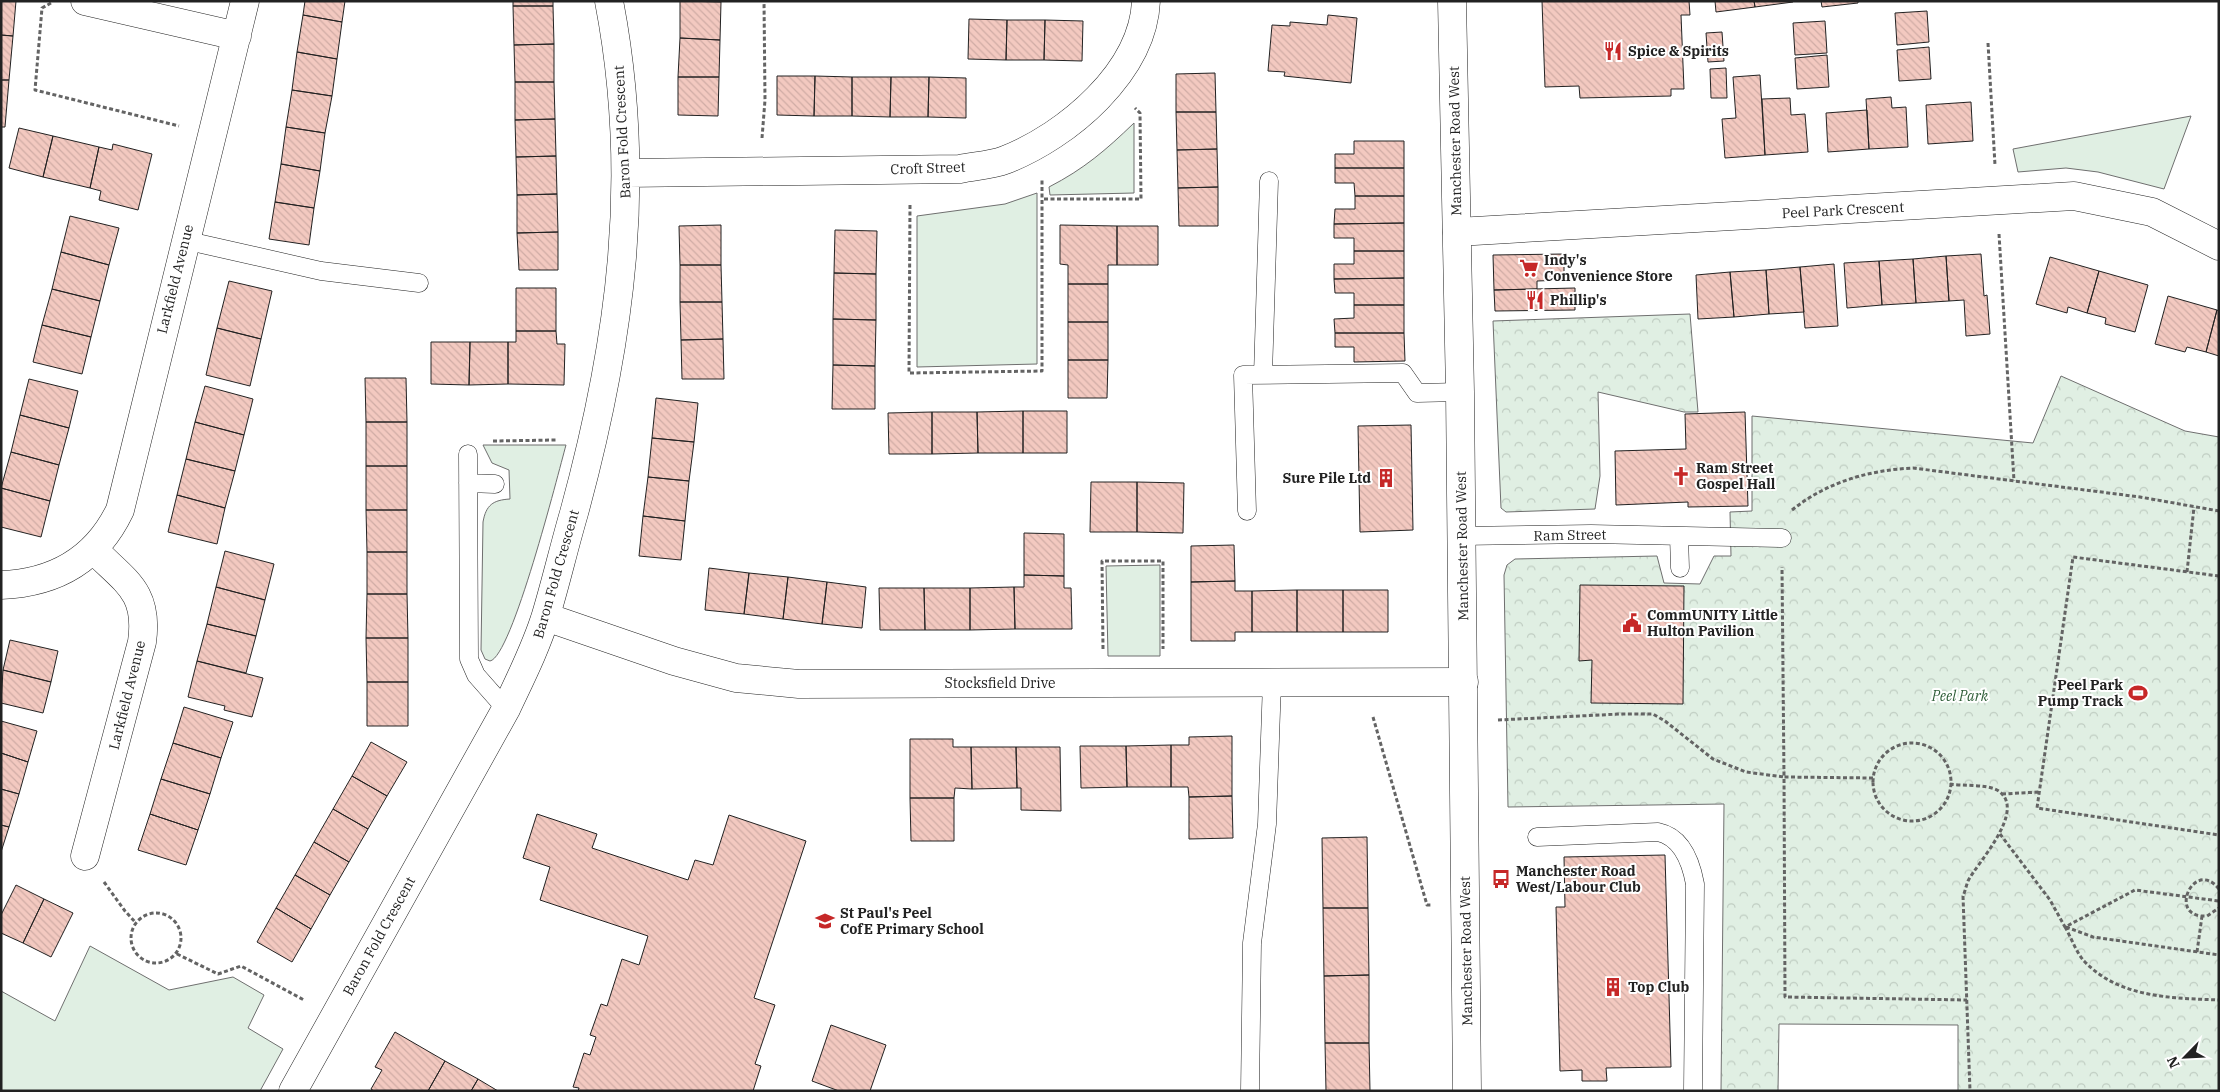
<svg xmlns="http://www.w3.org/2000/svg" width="2220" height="1092" font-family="'IBM Plex Serif',serif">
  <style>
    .grass { fill: #e0efe3; stroke: #6f6f6f }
    .forest { fill: url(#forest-crowns); stroke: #6f6f6f }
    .building { fill: url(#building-back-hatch); stroke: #222 }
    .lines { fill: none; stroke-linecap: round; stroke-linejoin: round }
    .service-casing { stroke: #222; stroke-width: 19 }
    .minor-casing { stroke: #222; stroke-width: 29 }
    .primary-casing { stroke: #222; stroke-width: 29 }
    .path { stroke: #646464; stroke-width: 3; stroke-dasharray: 4 2.5; stroke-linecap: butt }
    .service { stroke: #fff; stroke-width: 18 }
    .minor { stroke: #fff; stroke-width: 28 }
    .primary { stroke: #fff; stroke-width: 28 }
    .labels { text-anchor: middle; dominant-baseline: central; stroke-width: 4; stroke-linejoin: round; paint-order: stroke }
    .poi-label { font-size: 14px; font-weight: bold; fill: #222; stroke: #fff; text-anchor: start }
    .street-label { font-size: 14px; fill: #222; stroke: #fff }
    .park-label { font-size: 14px; font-style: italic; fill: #2f5e38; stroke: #fff }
  </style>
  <defs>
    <pattern id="forest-crowns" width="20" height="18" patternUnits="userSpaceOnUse" patternTransform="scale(1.25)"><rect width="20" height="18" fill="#e0efe3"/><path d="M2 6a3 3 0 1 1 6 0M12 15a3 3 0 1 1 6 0" fill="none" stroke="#c0cdc2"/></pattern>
    <pattern id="building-back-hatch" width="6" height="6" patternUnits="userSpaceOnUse" patternTransform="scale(1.25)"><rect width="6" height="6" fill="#f3c9c0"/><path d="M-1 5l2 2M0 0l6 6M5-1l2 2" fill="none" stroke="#d0aca5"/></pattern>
  </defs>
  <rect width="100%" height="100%" fill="#fff"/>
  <path class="grass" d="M2191,116l-27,73 -66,-17 -32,-4 -48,4 -5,-23z
    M1134,123v70l-84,2 -1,-8c35,-18 57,-37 85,-64z
    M1037,193v171l-120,3v-151l88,-12z
    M483,445h83c-8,29 -54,212 -76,216l-5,-2 -4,-9 2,-128c3,-17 10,-22 27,-23l-1,-29 -17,-7z
    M1160,565v91h-52l-2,-90z
    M90,946l79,44 64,-13 31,18 -16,33 35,21 -23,42h-259v-100l54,30z"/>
  <path class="forest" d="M1690,314l8,98h-14l-86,-20 2,84 -5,33 -89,3 -5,-4 -8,-187z
    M2061,376l124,55 34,6v654h-261v-66l-179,-1 -1,67h-57l3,-287 -216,3 -4,-232 3,-10 8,-6 142,-3 7,27 36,1 14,-28h17l-1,-44 22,-1v-95l281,27z"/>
  <path class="building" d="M1,1h15l-3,35 -12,-1z
    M305,1h40l-3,21 -39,-7z
    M513,1h40v5h-40z
    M680,1l41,1 -1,38 -40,-2z
    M1542,1h147l1,14h-9l3,74h-13v7l-91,2 -1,-12 -34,1z
    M1715,1h39l1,6 -39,5z
    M1754,1h38l1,1 -38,5z
    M1821,1h37v2l-36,4z
    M513,6h40l1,38 -40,1z
    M1927,11l2,31 -32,3 -2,-32z
    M303,15l39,7 -5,37 -40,-7z
    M1328,15l29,3 -6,65 -67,-7 1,-4 -17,-1 4,-46 18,1v-4l37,3z
    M969,19l38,1 -1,40 -38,-1z
    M1007,20h38l-1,40h-38z
    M1045,20l38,1 -1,40 -38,-1z
    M1825,21l2,32 -32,2 -2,-32z
    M1722,32l2,29 -16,1 -2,-29z
    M1,35l12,1 -4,44h-8z
    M680,38l40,2 -1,37h-41z
    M554,44v38h-39l-1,-37z
    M1929,47l2,32 -32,2 -2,-31z
    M297,52l40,7 -5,37 -40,-6z
    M1827,55l2,32 -32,2 -2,-31z
    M1726,68l1,30h-16l-1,-29z
    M1215,73l1,39h-40v-38z
    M1760,75l5,80 -40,3 -3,-39 14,-1 -3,-41z
    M777,76h38l-1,40 -37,-1z
    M815,76l37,1v39h-38z
    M678,77h41l-1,39 -40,-1z
    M852,77h39l-1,40 -38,-1z
    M891,77h38l-1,40h-38z
    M929,77l37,1v40l-38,-1z
    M1,80h8l-4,47h-4z
    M515,82h39l1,37 -40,1z
    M292,90l40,6 -7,37 -39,-6z
    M1891,97l1,11 14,-1 2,40 -39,2 -3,-50z
    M1790,98l1,17 14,-1 3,38 -43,3 -3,-56z
    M1971,102l2,39 -45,3 -2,-39z
    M1867,110l2,39 -41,3 -2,-39z
    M1176,112h40l1,37 -40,1z
    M555,119l1,37 -40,1 -1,-37z
    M286,127l39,6 -5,38 -39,-7z
    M19,128l34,8 -10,41 -34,-9z
    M53,136l46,11 -9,41 -47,-11z
    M1354,141h50v27h-69v-14h19z
    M113,144l39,10 -14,56 -39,-10 2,-9 -11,-3 9,-41 13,3z
    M1217,149l1,38 -40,1 -1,-38z
    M556,156l1,38 -40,1 -1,-38z
    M281,164l39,7 -6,37 -39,-6z
    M1335,168h69v28h-49l-1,-13h-19z
    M1218,187v39h-39l-1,-38z
    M557,194l1,38 -41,1v-38z
    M1355,196h49v27l-70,1 1,-15h20z
    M275,202l39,6 -5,37 -40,-6z
    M70,216l49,12 -10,37 -48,-13z
    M1404,223v28h-50v-13h-20v-14z
    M721,225v40h-41l-1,-39z
    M1060,225l57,1v39h-9v19h-40v-19l-8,-1z
    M1117,226h41v39h-41z
    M835,230l42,1 -1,43 -42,-1z
    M558,232v38h-39l-2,-37z
    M1354,251h50v27l-70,1v-15h20z
    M61,252l48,13 -9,36 -48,-12z
    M1564,254v26l-27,1v8l-43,1 -1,-35z
    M1981,254l3,42 3,-1 3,39 -24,2 -2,-36 -15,1 -3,-45z
    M1946,256l3,45 -33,2 -3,-44z
    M2050,257l49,14 -12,42 -19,-6 -1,6 -31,-9z
    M1913,259l3,44 -34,2 -3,-44z
    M1879,261l3,44 -35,3 -3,-45z
    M1834,264l4,62 -33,2 -5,-61z
    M680,265h41l1,37h-42z
    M1800,267l4,45 -35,2 -3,-44z
    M1766,270l3,44 -35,3 -4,-45z
    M2099,271l49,14 -13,47 -30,-8 1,-6 -19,-5z
    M1730,272l4,45 -36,2 -2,-44z
    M834,273l42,1v46l-43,-1z
    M1404,278v27h-50v-12h-19l-1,-14z
    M229,281l43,10 -11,48 -44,-11z
    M1068,284h40v38h-40z
    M516,288h40v43h-40z
    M1575,288v22l-80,1 -1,-21z
    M52,289l48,12 -9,36 -49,-12z
    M2168,296l49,14 -11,42 -19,-5 -2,5 -30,-8z
    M680,302h42l1,37 -42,1z
    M1354,305h50v28h-69l-1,-14 20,-1z
    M2217,310l2,1v45l-13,-4z
    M833,319l43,1 -1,46 -42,-1z
    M1068,322h40v38h-40z
    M42,325l49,12 -9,37 -49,-12z
    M217,328l44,11 -11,47 -44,-11z
    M516,331h40l1,13h8l-1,41 -56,-1v-42h8z
    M1335,333h69l1,28 -51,1v-15h-19z
    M723,339l1,40h-42l-1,-39z
    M431,342h39l-1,43 -38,-1z
    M470,342h38v42l-39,1z
    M1068,360h40l-1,38h-39z
    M833,365l42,1v43h-43z
    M365,378h41l1,44h-41z
    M29,379l49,12 -9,37 -49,-13z
    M205,386l48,13 -9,36 -49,-13z
    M656,398l42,5 -4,39 -42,-4z
    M1023,411h44v42h-44z
    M1023,411v42h-45l-1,-41z
    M932,412h45l1,41 -46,1z
    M932,412v42h-43l-1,-41z
    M1745,412l3,94 -60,1v-5l-72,3 -1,-54 71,-2 -1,-35z
    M20,415l49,13 -10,37 -48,-13z
    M195,422l49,13 -9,36 -49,-12z
    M366,422h41v44h-41z
    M1411,425l2,105 -53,2 -2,-106z
    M652,438l42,4 -5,39 -41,-4z
    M11,452l48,13 -9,36 -49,-13z
    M186,459l49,12 -10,37 -48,-13z
    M366,466h41v44h-41z
    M648,477l41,4 -4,40 -42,-5z
    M1091,482h46v50h-47z
    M1137,482l47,1 -1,50 -46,-1z
    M1,488l49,13 -9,36 -40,-10z
    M177,495l48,13 -8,36 -49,-12z
    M366,510h41v42h-40z
    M643,516l42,5 -4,39 -42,-4z
    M1024,533l40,1v42l-40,-1z
    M1234,545l1,36 -44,1v-36z
    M225,551l49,13 -9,36 -49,-13z
    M367,552h40v42h-40z
    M709,568l40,5 -5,41 -39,-4z
    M749,573l39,4 -5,42 -39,-5z
    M1024,575l40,1v12h7l1,41h-57l-1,-42h10z
    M788,577l39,5 -5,42 -39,-5z
    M1235,581v10h17v41h-17v9h-44v-59z
    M827,582l39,5 -4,41 -40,-4z
    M1580,585l104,1 -1,118 -92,-1 1,-43 -13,1z
    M216,587l49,13 -9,36 -49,-12z
    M1014,587l1,42 -45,1v-42z
    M879,588h45l1,42h-45z
    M924,588h46v42h-45z
    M1297,590v42h-45v-41z
    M1297,590h46v42h-46z
    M1343,590h45v42h-45z
    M367,594h40l1,44h-42z
    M207,624l49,12 -10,37 -49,-12z
    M366,638h42v44h-41z
    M10,640l48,11 -7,31 -48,-12z
    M197,661l66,17 -11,39 -28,-7 1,-4 -37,-9z
    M3,670l48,12 -8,31 -42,-10z
    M367,682h41v44h-41z
    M184,707l49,15 -12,36 -48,-15z
    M1,721l36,10 -9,31 -27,-9z
    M1232,736v60l-43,1 -1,-10h-17v-42h18v-8z
    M910,739h43v8h18l1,42 -17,-1 -1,10h-44z
    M371,742l36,20 -20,34 -35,-20z
    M173,743l48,15 -11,36 -49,-15z
    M1171,745v42h-44l-1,-41z
    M1080,746h46l1,41 -46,1z
    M971,747h45l1,41 -45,1z
    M1016,747h44l1,64 -40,-1v-22h-4z
    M1,753l27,9 -9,32 -18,-5z
    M352,776l35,20 -19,33 -35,-20z
    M161,779l49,15 -12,36 -48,-16z
    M1,789l18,5 -10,33 -8,-2z
    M1232,796l1,42 -44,1v-42z
    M910,798h44v43h-43z
    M333,809l35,20 -19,33 -35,-20z
    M150,814l48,16 -12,35 -48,-15z
    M537,814l60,20 -5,14 96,32 7,-20 18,5 16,-50 77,26 -52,157 21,7 -20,59 6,2 -8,25h-175l1,-3 -6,-1 11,-34 6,2 6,-18 -6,-2 11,-31 6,2 15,-47 17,6 9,-29 -108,-36 10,-33 -27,-9z
    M1,825l8,2 -8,25z
    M1367,837l1,71h-45l-1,-70z
    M314,842l35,20 -19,33 -35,-20z
    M1665,855l6,212 -65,1 1,13h-25v-11l-22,1 -4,-164h9l-1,-50z
    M295,875l35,20 -19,34 -35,-21z
    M16,885l28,14 -21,44 -22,-10v-18z
    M44,899l29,14 -22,44 -28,-14z
    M276,908l35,21 -19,33 -35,-20z
    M1323,908h45l1,67 -45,1z
    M1369,975v68h-44l-1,-67z
    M831,1025l55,20 -16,46h-31l-27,-10z
    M395,1032l50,29 -17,30h-54l-3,-2 11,-19 -7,-3z
    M1325,1043h44l1,48h-44z
    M445,1061l33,18 -7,12h-43z
    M478,1079l20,12h-27z"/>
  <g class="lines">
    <g class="service-casing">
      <path id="service" d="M184,240l137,31 98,12
        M1263,375l6,-194
        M468,454l1,205 7,16 30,34
        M468,483l27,1
        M1247,511l-4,-136 160,-2 14,20 43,-1
        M1461,536l130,-2 191,4
        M1679,536l1,32
        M1537,837l121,-5c24,5 33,30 37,52l-2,207
        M1250,1091l2,-148 15,-119 5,-142"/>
    </g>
    <g class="minor-casing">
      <path id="minor" d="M85,1l152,35
        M627,173l333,-4c15,-3 32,-4 45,-9 62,-24 138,-88 141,-159
        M1457,232l617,-36 78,16 67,34
        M1,585c54,-2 95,-25 119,-75l125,-509
        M546,617l128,44 62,17 63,6 665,-2
        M85,856l57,-214c7,-50 -16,-60 -48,-92
        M293,1091l213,-382c14,-30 30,-61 40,-94 10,-33 18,-68 28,-102 47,-172 69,-335 35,-512"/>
    </g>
    <g class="primary-casing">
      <path id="primary" d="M1452,1l8,391 7,699"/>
    </g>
    <path class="path" d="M51,3l-9,5 -7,82 144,36
      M1988,43l7,122
      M762,138l3,-38 -1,-99
      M1044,199h97l-1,-86 -5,-5
      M910,205l-1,168 133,-2v-191
      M1999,234l15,247
      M493,441l63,-1
      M1792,510c35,-28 77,-40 121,-42l227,29 79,14
      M2187,572l7,-65
      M2219,576l-146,-19 -36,251 182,27
      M1103,649l-1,-88h61v88
      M1373,717l54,188h5
      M1498,720l122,-6h33l12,7 48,38 33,13 38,5 -2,-210
      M1873 782a39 39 0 1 1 78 0a39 39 0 1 1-78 0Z
      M1873,778l-89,-1 1,220 182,3
      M1950,784c13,2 35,0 47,6 32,19 -20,73 -29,91 -2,5 -3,11 -5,15l7,195
      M2002,794l37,-2
      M2000,834l50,66 15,27 70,-37 84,11
      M104,882l21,29 11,12
      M2219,889c-25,-32 -53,30 -12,27l12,-8
      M131 938a25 25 0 1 1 50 0a25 25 0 1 1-50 0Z
      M2065,927c6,10 11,25 19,34 35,37 87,37 135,39
      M2066,927l27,10 126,18
      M2197,952l5,-36
      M177,954l41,20 23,-8 63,34"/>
    <use href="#service" class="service"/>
    <use href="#minor" class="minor"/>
    <use href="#primary" class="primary"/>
  </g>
  <defs>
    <g id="restaurant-bare" transform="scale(1.5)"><path d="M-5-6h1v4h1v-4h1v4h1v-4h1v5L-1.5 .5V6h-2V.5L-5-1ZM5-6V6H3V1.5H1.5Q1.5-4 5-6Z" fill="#c62828" stroke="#fff" stroke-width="2.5" paint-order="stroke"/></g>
    <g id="supermarket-bare" transform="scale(1.5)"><path d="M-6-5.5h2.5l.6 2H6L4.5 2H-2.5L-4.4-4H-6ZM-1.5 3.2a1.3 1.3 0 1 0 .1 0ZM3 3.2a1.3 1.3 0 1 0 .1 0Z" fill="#c62828" stroke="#fff" stroke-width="2.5" paint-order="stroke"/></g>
    <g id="church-bare" transform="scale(1.5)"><path d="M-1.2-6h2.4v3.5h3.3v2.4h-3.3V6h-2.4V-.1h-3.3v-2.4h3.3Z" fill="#c62828" stroke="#fff" stroke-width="2.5" paint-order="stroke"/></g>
    <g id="building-bare" transform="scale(1.5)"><path d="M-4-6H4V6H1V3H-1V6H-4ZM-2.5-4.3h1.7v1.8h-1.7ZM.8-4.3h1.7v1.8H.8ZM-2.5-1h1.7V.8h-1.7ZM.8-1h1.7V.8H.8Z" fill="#c62828" stroke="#fff" stroke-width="2.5" paint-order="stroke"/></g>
    <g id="civic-bare" transform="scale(1.5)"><path d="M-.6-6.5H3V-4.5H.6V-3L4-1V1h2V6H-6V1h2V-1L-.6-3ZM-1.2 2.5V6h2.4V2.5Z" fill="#c62828" stroke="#fff" stroke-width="2.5" paint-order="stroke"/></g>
    <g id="stadium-bare" transform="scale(1.5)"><path d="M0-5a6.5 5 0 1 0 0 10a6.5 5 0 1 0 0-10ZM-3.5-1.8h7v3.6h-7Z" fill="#c62828" stroke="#fff" stroke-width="2.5" paint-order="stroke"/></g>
    <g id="bus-bare" transform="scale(1.5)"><path d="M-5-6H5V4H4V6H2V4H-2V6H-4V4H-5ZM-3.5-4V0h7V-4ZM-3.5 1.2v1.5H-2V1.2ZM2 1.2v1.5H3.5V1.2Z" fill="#c62828" stroke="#fff" stroke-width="2.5" paint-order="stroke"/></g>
    <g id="school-bare" transform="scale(1.5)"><path d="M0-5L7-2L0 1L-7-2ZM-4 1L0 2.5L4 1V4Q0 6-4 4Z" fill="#c62828" stroke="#fff" stroke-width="2.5" paint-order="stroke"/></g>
  </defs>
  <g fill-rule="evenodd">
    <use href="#restaurant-bare" x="1613" y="51"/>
    <use href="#supermarket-bare" x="1529" y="268"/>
    <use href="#restaurant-bare" x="1535" y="300"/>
    <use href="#church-bare" x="1681" y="476"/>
    <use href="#building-bare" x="1386" y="478"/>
    <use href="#civic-bare" x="1632" y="623"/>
    <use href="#stadium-bare" x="2138" y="693"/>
    <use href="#bus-bare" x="1501" y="879"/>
    <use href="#school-bare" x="825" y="921"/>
    <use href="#building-bare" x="1613" y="987"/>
  </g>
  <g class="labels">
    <g class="poi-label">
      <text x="1628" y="51">Spice &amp; Spirits</text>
      <text x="1544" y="260">Indy's<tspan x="1544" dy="16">Convenience Store</tspan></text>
      <text x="1550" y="300">Phillip's</text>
      <text x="1696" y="468">Ram Street<tspan x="1696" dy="16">Gospel Hall</tspan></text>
      <text x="1371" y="478" text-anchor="end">Sure Pile Ltd</text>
      <text x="1647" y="615">CommUNITY Little<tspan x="1647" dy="16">Hulton Pavilion</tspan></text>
      <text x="2123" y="685" text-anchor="end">Peel Park<tspan x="2123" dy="16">Pump Track</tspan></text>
      <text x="1516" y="871">Manchester Road<tspan x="1516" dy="16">West/Labour Club</tspan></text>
      <text x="840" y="913">St Paul's Peel<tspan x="840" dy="16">CofE Primary School</tspan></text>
      <text x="1628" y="987">Top Club</text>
    </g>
    <g class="street-label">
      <text transform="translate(622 132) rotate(-93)">Baron Fold Crescent</text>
      <text transform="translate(1455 141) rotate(-91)">Manchester Road West</text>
      <text transform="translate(928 168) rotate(-2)">Croft Street</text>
      <text transform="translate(1843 210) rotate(-3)">Peel Park Crescent</text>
      <text transform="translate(175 279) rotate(-76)">Larkfield Avenue</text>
      <text transform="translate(1570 535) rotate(-1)">Ram Street</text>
      <text transform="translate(1462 546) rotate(-91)">Manchester Road West</text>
      <text transform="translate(556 574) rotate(-74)">Baron Fold Crescent</text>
      <text x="1000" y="683">Stocksfield Drive</text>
      <text transform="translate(127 695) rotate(-76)">Larkfield Avenue</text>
      <text transform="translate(379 936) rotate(-61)">Baron Fold Crescent</text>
      <text transform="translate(1466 951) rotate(-91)">Manchester Road West</text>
    </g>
    <g class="park-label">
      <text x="1960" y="696">Peel Park</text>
    </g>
  </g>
  <rect width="2220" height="1092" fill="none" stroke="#222222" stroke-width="5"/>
  <g transform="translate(2185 1057) rotate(246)" stroke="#ffffff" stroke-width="4" paint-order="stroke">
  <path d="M0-4L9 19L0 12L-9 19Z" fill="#222222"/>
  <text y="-8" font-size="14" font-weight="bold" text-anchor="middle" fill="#222222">N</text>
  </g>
</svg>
